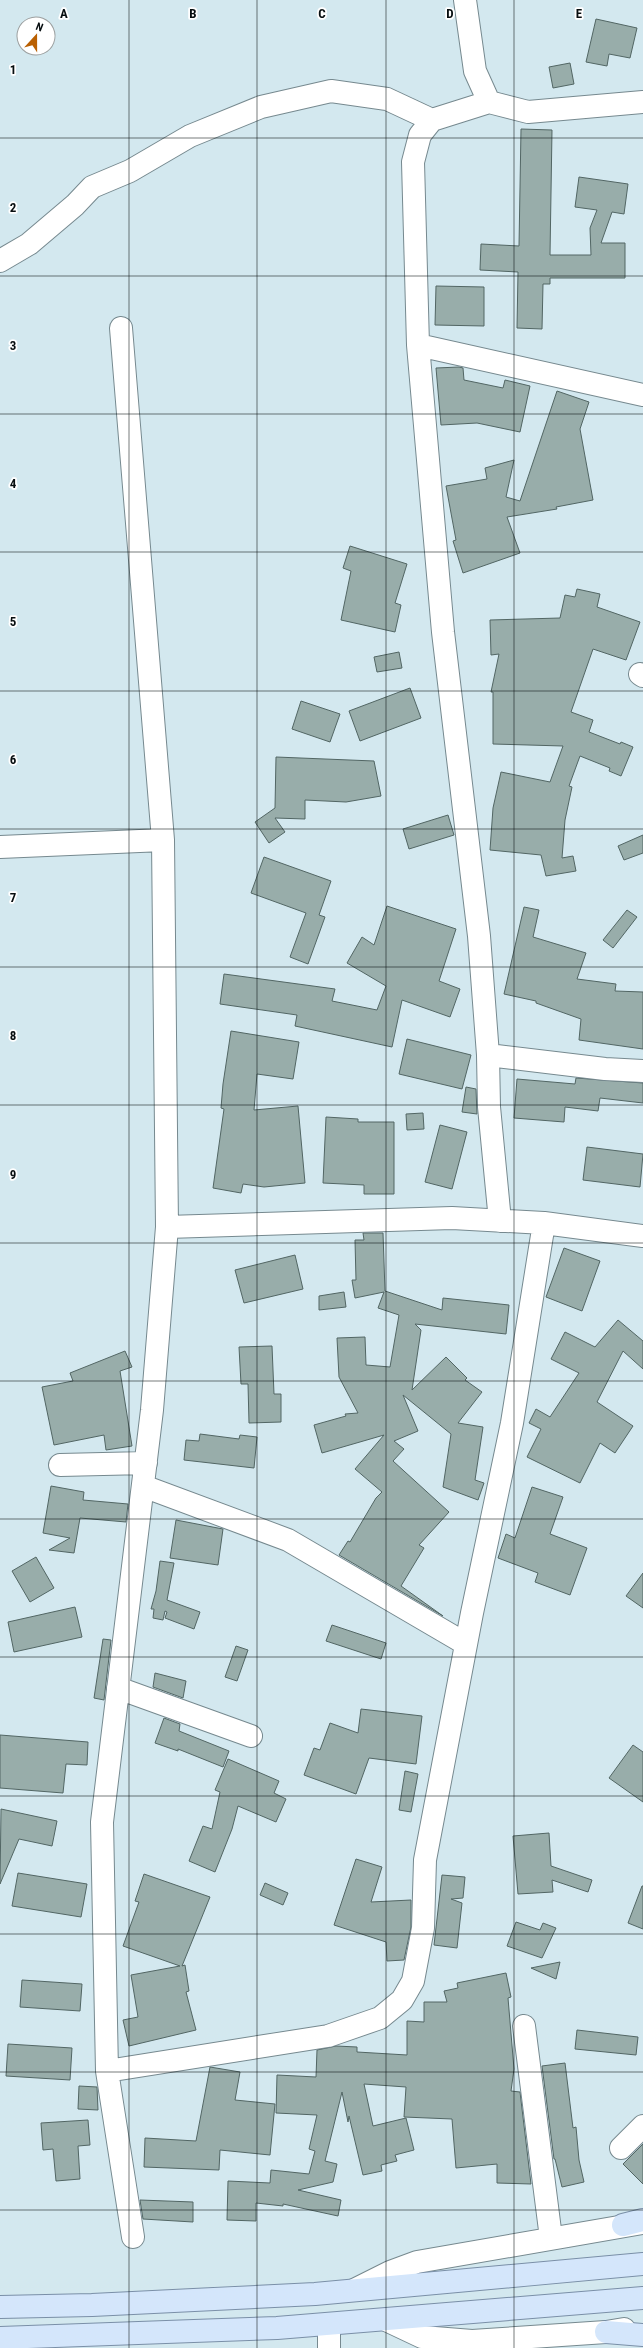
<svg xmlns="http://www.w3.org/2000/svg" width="643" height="2348" font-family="'Roboto Condensed',sans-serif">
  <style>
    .building { fill: #98adaa; stroke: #526664 }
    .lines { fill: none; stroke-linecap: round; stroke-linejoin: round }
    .minor-casing { stroke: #76898f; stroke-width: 24 }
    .major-casing { stroke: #7a8fa7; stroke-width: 24 }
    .minor { stroke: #fff; stroke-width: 22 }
    .major { stroke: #d4e6fb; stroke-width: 22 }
    .grid { fill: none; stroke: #070e10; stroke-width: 1; stroke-opacity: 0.55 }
    .grid-label { font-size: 13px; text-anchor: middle; font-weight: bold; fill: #070e10; stroke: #fff; stroke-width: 3.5; stroke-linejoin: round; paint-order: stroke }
  </style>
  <rect width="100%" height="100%" fill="#d3e8ef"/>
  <path class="building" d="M596,19l41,9 -7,30 -21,-4 -2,12 -21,-4z
    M570,63l4,21 -21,4 -4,-21z
    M521,129l31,1 -2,125h41l-1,-27 7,-18 -22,-3 4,-30 49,7 -4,30 -12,-2 -11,31h24v35h-75v6h-7l-1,45 -25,-1 1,-56 -38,-2 1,-26 38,2z
    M436,286l48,1v39l-49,-1z
    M459,367l4,1 1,12 39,8 2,-8 25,6 -10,46 -43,-9 -36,2 -5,-57z
    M557,391l32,11 -9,27 13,71 -37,7 1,2 -50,8 13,36 -57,20 -10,-32 3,-1 -10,-54 41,-7 -2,-11 29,-8 -8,37 14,4z
    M350,546l57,18 -12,39 6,2 -6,27 -54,-12 10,-49 -8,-3z
    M577,589l23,5 -3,13 43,15 -14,38 -33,-11 -22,63 22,8 -4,12 31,12 1,-2 12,5 -12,29 -12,-5 1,-3 -30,-12 -11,30 3,1 -7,33 -3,38 11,-2 3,15 -30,5 -5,-21 -51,-5 3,-42 8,-36 49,10 13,-36 -70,-2v-52h-2l8,-38 -8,1 -1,-35 70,-2 5,-23 10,2z
    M399,652l3,16 -25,4 -3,-15z
    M410,688l11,30 -61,23 -11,-30z
    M301,701l39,13 -10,28 -38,-13z
    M276,757l98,4 7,35 -35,6 -41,-2v19l-30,-1 10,14 -16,11 -14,-21 20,-14z
    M448,815l6,20 -45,14 -6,-20z
    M643,835v18l-19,7 -6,-14z
    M264,857l67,24 -12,34 6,2 -17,47 -18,-7 16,-44 -55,-20z
    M387,906l69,23 -17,52 21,8 -10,28 -48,-17 -10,47 -97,-21 2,-11 -77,-11 4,-30 111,15 -3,12 45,9 9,-24 -39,-23 15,-26 12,8z
    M524,907l15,3 -6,27 53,16 -9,26 39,5 -1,7 28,1v57l-64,-9 2,-21 -45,-16v-2l-32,-7z
    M627,910l10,7 -24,31 -10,-8z
    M231,1031l68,11 -6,37 -36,-5 -3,36 44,-4 7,77 -41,4 -21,-3 -2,9 -28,-5 11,-79 -3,-1 2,-24z
    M407,1039l64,16 -9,34 -63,-15z
    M576,1078l67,5v20l-43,-5 -2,13 -33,-4 -1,15 -50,-4 3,-39 58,5z
    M466,1087l10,2 1,25 -15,-2z
    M423,1113l1,16 -17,1 -1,-16z
    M326,1117l32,2v3h36v72h-30v-9l-41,-2z
    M440,1125l27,7 -15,57 -27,-7z
    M587,1147l56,7 -3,33 -57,-7z
    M363,1233h20l2,58 57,19 1,-12 66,7 -3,29 -91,-10 6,6 -9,60 34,-33 21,21 -2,2 17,12 -24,31 25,4 -8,53 9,3 -6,17 -35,-13 8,-53 -48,-39 15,36 -24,10 10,8 -11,12 56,51 -30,33 5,3 -23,38 42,30 -104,-61 9,-14 2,1 26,-44 6,-6 -27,-23 29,-34 -62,18 -8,-28 32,-9 -1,-2 13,-1 -19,-36 -2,-39 28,-1 1,28 24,2 9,-52 -21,-7 6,-16 -29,6 -3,-18h4l-1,-40h9z
    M564,1248l36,13 -18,50 -36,-14z
    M295,1255l8,34 -59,14 -9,-33z
    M344,1292l2,15 -27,3v-14z
    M618,1320l25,21v28l-20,-18 -26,51 36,24 -18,27 -15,-10 -20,40 -53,-26 14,-28 -12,-6 7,-14 14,8 29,-44 -28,-14 14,-27 30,15z
    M272,1346l2,48h7v28l-32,1 -1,-39h-7l-2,-37z
    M125,1351l7,16 -12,4 12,75 -26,4 -2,-15 -50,10 -12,-58 31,-6 -3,-8z
    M200,1434l39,5 1,-4 17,2 -3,31 -70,-8 2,-20 13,1z
    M51,1486l33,6 -1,8 45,4 -2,18 -46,-4 -6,35 -25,-3 21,-12 -27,-5z
    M532,1487l31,10 -13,37 37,14 -17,47 -35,-13 3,-9 -40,-15 8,-24 9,4z
    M176,1520l47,9 -5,36 -48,-7z
    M36,1557l18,31 -24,14 -18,-31z
    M160,1561l14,2 -7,37 33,12 -6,17 -29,-11 2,-6 -2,-1 -2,9 -10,-2 1,-9h-3l5,-18z
    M643,1573v35l-17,-12z
    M75,1607l7,30 -68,15 -6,-30z
    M332,1625l54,18 -5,16 -55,-18z
    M103,1639l8,1 -7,60 -10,-2z
    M236,1646l12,4 -11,31 -12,-4z
    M155,1673l31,8 -3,17 -30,-11z
    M361,1709l61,7 -6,48 -47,-6 -13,36 -52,-19 10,-27 6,2 10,-27 28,10z
    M164,1718l16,6 -1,7 50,20 -6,16 -45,-18v2l-23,-8z
    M0,1735l88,7 -1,23 -21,-1 -3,29 -63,-5z
    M633,1745l10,7v50l-34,-24z
    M228,1759l51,22 -5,12 12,6 -10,23 -38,-16 -6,23 -17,43 -26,-11 14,-35 9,3 8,-37 -5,-2z
    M405,1771l13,3 -7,38 -12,-2z
    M1,1809l56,12 -5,25 -33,-7 -19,45z
    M549,1833l2,33 41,14 -4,12 -36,-12 1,12 -35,2 -5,-58z
    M356,1859l26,8 -11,35 40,-2v27l-7,33 -17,1 -1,-19 -52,-17z
    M18,1873l69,11 -6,33 -69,-11z
    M144,1874l66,23 -28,69 3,-1 4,26 -3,1 10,38 -67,16 -6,-26 15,-3 -7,-42 49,-9 -57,-20 16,-44 -4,-1z
    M442,1875l23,2 -2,21 -12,1 11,4 -5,45 -23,-3z
    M265,1883l23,10 -5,12 -23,-10z
    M642,1886h1v43l-15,-6z
    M516,1922l24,8 3,-7 13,5 -14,30 -35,-12z
    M560,1962l-4,17 -25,-11z
    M506,1973l5,24 -3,1 6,71 -3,22 9,1 11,92 -34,-1v-19l-41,4 -4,-49 -48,-2 2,-30 -42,-3 9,42 33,-8 8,32 -19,5 2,6 -16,4 1,6 -19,4 -14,-59 -1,6 -6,-30 -17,69 12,3 -4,18 -35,8 43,10 -3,16 -55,-12v2l-27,-3v18l-29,-1 1,-39 42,2 1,-13 38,4 6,-23 -6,-2 8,-34 -41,-2 1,-38 39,2 1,-27 19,-4 21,1v5l50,3v-34l17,1v-20h23l-3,-11 14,-3 -1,-5z
    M22,1980l60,4 -2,27 -60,-4z
    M577,2030l61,7 -2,18 -61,-6z
    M8,2044l64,4 -2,32 -64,-4z
    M565,2063l8,65 3,-1 3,33 5,22 -22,5 -7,-28h-1l-12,-93z
    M210,2067l30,5 -5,28 40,4 -5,51 -50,-5 -1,20 -75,-3 1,-29 51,3z
    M79,2086l18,1 1,23 -20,-1z
    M88,2120l2,25 -12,1 2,33 -24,2 -3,-32 -10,1 -2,-27z
    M643,2144v40l-20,-20z
    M140,2200l53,2v20l-50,-3z"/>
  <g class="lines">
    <g class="minor-casing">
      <path id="minor" d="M465,0l10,71 14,31 39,10 115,-10
        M489,102l-57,18 -12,15 -7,27 5,183 25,287 36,304 9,119 1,52 11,114
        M0,261l29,-17 46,-39 17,-18 38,-16 60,-35 71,-29 70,-16 56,8 45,21
        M121,328l42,512 4,387 -15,183 -50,412 5,249 26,166
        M418,345l225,50
        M640,674l3,2
        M0,847l163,-7
        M488,1055l117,14 38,2
        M167,1227l285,-9 92,5 99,13
        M60,1465l86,-2
        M143,1486l145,54 178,104
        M118,1688l133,48
        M524,2026l27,212
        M107,2071l221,-35 52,-18 22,-18 11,-19 10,-53 2,-68 47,-247 40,-190 32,-200
        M621,2148l22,-22
        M354,2290l36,-18 27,-10 225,-39
        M386,2320l36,17 50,4 134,-9 18,-3
        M329,2348v-24"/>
    </g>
    <g class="major-casing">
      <path id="major" d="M623,2225l20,-5
        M0,2307l92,-2 223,-11 328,-30
        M606,2332l37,3
        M0,2338l277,-10 366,-30"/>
    </g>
    <use href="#minor" class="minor"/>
    <use href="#major" class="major"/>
  </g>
  <path class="grid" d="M129,0v2348M257,0v2348M386,0v2348M514,0v2348M0,138h643M0,276h643M0,414h643M0,552h643M0,691h643M0,829h643M0,967h643M0,1105h643M0,1243h643M0,1381h643M0,1519h643M0,1657h643M0,1796h643M0,1934h643M0,2072h643M0,2210h643"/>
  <g class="grid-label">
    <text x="64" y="18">A</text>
    <text x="193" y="18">B</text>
    <text x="322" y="18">C</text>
    <text x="450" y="18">D</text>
    <text x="579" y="18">E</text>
    <text x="13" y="74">1</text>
    <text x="13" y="212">2</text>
    <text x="13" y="350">3</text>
    <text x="13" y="488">4</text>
    <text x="13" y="626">5</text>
    <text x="13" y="764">6</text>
    <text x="13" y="902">7</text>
    <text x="13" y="1040">8</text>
    <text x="13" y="1179">9</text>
  </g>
  <g transform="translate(36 36) rotate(21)"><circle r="19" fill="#ffffff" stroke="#9c9f9f"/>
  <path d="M0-3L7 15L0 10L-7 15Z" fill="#ba6002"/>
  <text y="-6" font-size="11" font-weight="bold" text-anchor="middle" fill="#070e10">N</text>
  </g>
</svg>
